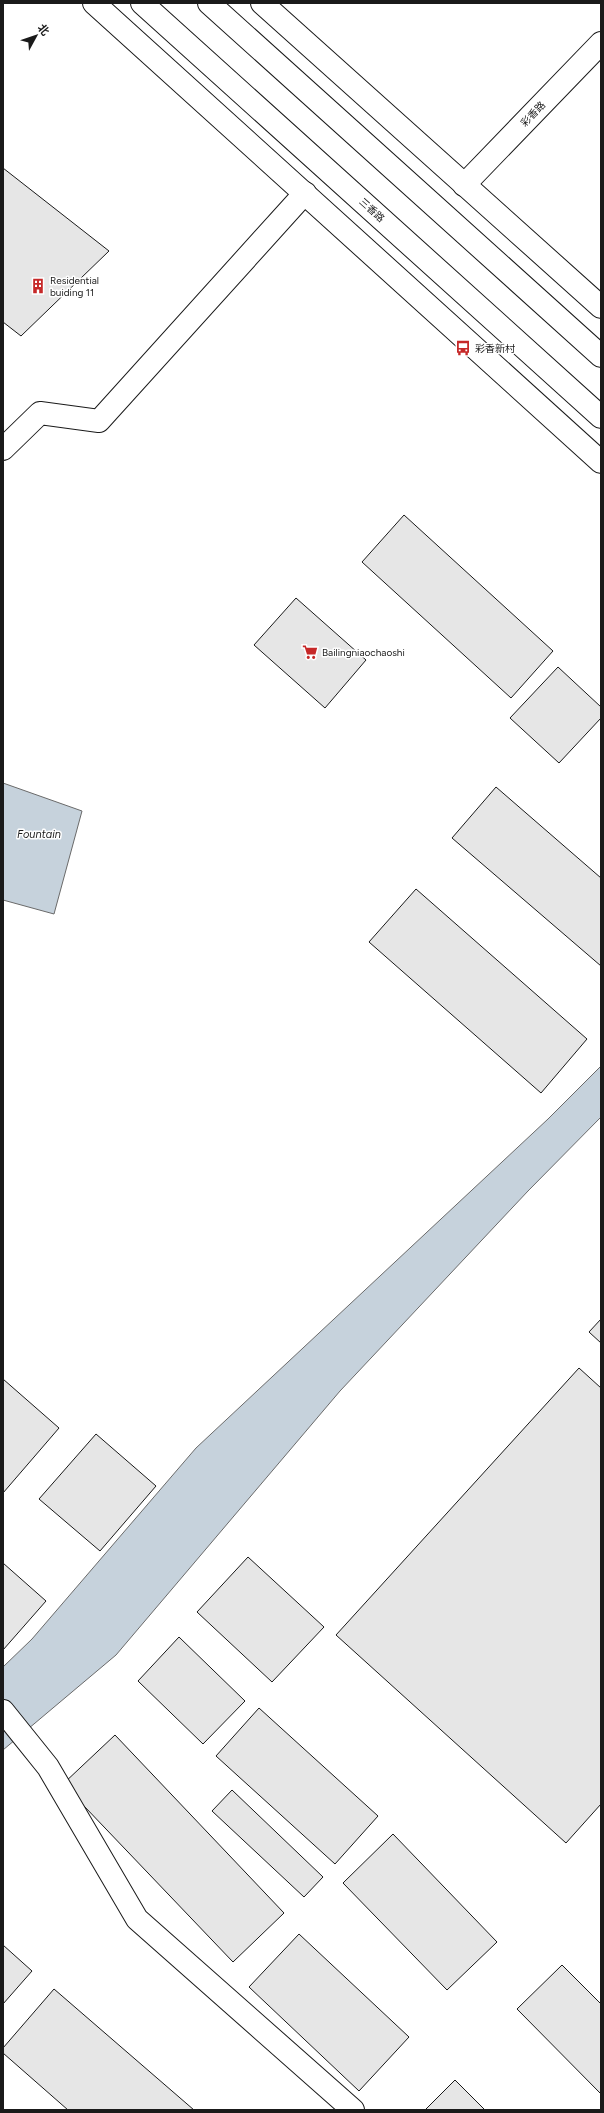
<svg xmlns="http://www.w3.org/2000/svg" width="604" height="2113" font-family="Figtree,'Noto Sans SC',sans-serif">
  <style>
    .water { fill: #c6d2dc; stroke: #6a6a6a }
    .building { fill: #e6e6e6; stroke: #1a1a1a }
    .lines { fill: none; stroke-linecap: round; stroke-linejoin: round }
    .minor-casing { stroke: #1a1a1a; stroke-width: 24 }
    .tertiary-casing { stroke: #1a1a1a; stroke-width: 24 }
    .secondary-casing { stroke: #1a1a1a; stroke-width: 24 }
    .minor { stroke: #fff; stroke-width: 22 }
    .tertiary { stroke: #fff; stroke-width: 22 }
    .secondary { stroke: #fff; stroke-width: 22 }
    .labels { text-anchor: middle; dominant-baseline: central; stroke-width: 3; stroke-linejoin: round; paint-order: stroke }
    .street-label { font-size: 10px; fill: #1a1a1a; stroke: #fff }
    .poi-label { font-size: 10px; fill: #1a1a1a; stroke: #fff; text-anchor: start }
    .water-label { font-size: 11px; font-style: italic; fill: #1a1a1a; stroke: #fff }
  </style>
  <rect width="100%" height="100%" fill="#fff"/>
  <path class="water" d="M3,783l79,28 -28,103 -51,-14z
    M601,1066v51l-73,74 -188,200 -224,264 -113,95v-83l29,-28 164,-191 352,-329z"/>
  <path class="building" d="M3,168l106,83 -88,85 -18,-14z
    M404,515l149,136 -42,47 -149,-136z
    M296,598l70,62 -41,48 -71,-63z
    M558,667l43,40v11l-42,45 -49,-45z
    M496,787l105,91v88l-149,-128z
    M416,889l171,150 -46,54 -172,-151z
    M601,1319v24l-12,-11z
    M579,1368l22,20v416l-35,39 -230,-208z
    M3,1379l56,49 -56,65z
    M96,1434l60,52 -56,65 -61,-52z
    M248,1557l76,70 -52,55 -75,-70z
    M3,1563l43,38 -43,49z
    M179,1637l66,64 -42,43 -65,-63z
    M259,1708l119,108 -43,48 -119,-108z
    M115,1735l169,178 -51,49 -170,-178z
    M232,1790l91,87 -19,20 -92,-86z
    M393,1834l104,108 -50,48 -104,-107z
    M299,1934l110,103 -50,54 -110,-104z
    M3,1945l29,26 -29,33z
    M562,1965l39,39v90l-84,-85z
    M54,1989l140,121h-126l-65,-57v-5z
    M455,2080l30,30h-60z"/>
  <g class="lines">
    <g class="minor-casing">
      <path id="minor" d="M3,449l37,-36 59,8 206,-228
        M3,1711l45,56 89,152 216,191"/>
    </g>
    <g class="tertiary-casing">
      <path id="tertiary" d="M464,185l137,-142"/>
    </g>
    <g class="secondary-casing">
      <path id="secondary" d="M94,3l507,459
        M142,3l459,414
        M209,3l392,353
        M262,3l339,304"/>
    </g>
    <use href="#minor" class="minor"/>
    <use href="#tertiary" class="tertiary"/>
    <use href="#secondary" class="secondary"/>
  </g>
  <defs>
    <g id="building-bare" transform="scale(1.2)"><path d="M-4-6H4V6H1V3H-1V6H-4ZM-2.5-4.3h1.7v1.8h-1.7ZM.8-4.3h1.7v1.8H.8ZM-2.5-1h1.7V.8h-1.7ZM.8-1h1.7V.8H.8Z" fill="#c62828" stroke="#fff" stroke-width="2.5" paint-order="stroke"/></g>
    <g id="bus-bare" transform="scale(1.2)"><path d="M-5-6H5V4H4V6H2V4H-2V6H-4V4H-5ZM-3.5-4V0h7V-4ZM-3.5 1.2v1.5H-2V1.2ZM2 1.2v1.5H3.5V1.2Z" fill="#c62828" stroke="#fff" stroke-width="2.5" paint-order="stroke"/></g>
    <g id="supermarket-bare" transform="scale(1.2)"><path d="M-6-5.5h2.5l.6 2H6L4.5 2H-2.5L-4.4-4H-6ZM-1.5 3.2a1.3 1.3 0 1 0 .1 0ZM3 3.2a1.3 1.3 0 1 0 .1 0Z" fill="#c62828" stroke="#fff" stroke-width="2.5" paint-order="stroke"/></g>
  </defs>
  <g fill-rule="evenodd">
    <use href="#building-bare" x="38" y="286"/>
    <use href="#bus-bare" x="463" y="348"/>
    <use href="#supermarket-bare" x="310" y="652"/>
  </g>
  <g class="labels">
    <g class="street-label">
      <text transform="translate(533 114) rotate(-46)">彩香路</text>
      <text transform="translate(372 210) rotate(42)">三香路</text>
    </g>
    <g class="poi-label">
      <text x="50" y="280">Residential<tspan x="50" dy="12">buiding 11</tspan></text>
      <text x="475" y="348">彩香新村</text>
      <text x="322" y="652">Bailingniaochaoshi</text>
    </g>
    <g class="water-label">
      <text x="39" y="834">Fountain</text>
    </g>
  </g>
  <rect width="604" height="2113" fill="none" stroke="#1a1a1a" stroke-width="8"/>
  <g transform="translate(36 36) rotate(50)" stroke="#ffffff" stroke-width="3" paint-order="stroke">
  <path d="M0-3L7 15L0 10L-7 15Z" fill="#1a1a1a"/>
  <text y="-6" font-size="11" font-weight="bold" text-anchor="middle" fill="#1a1a1a">北</text>
  </g>
</svg>
